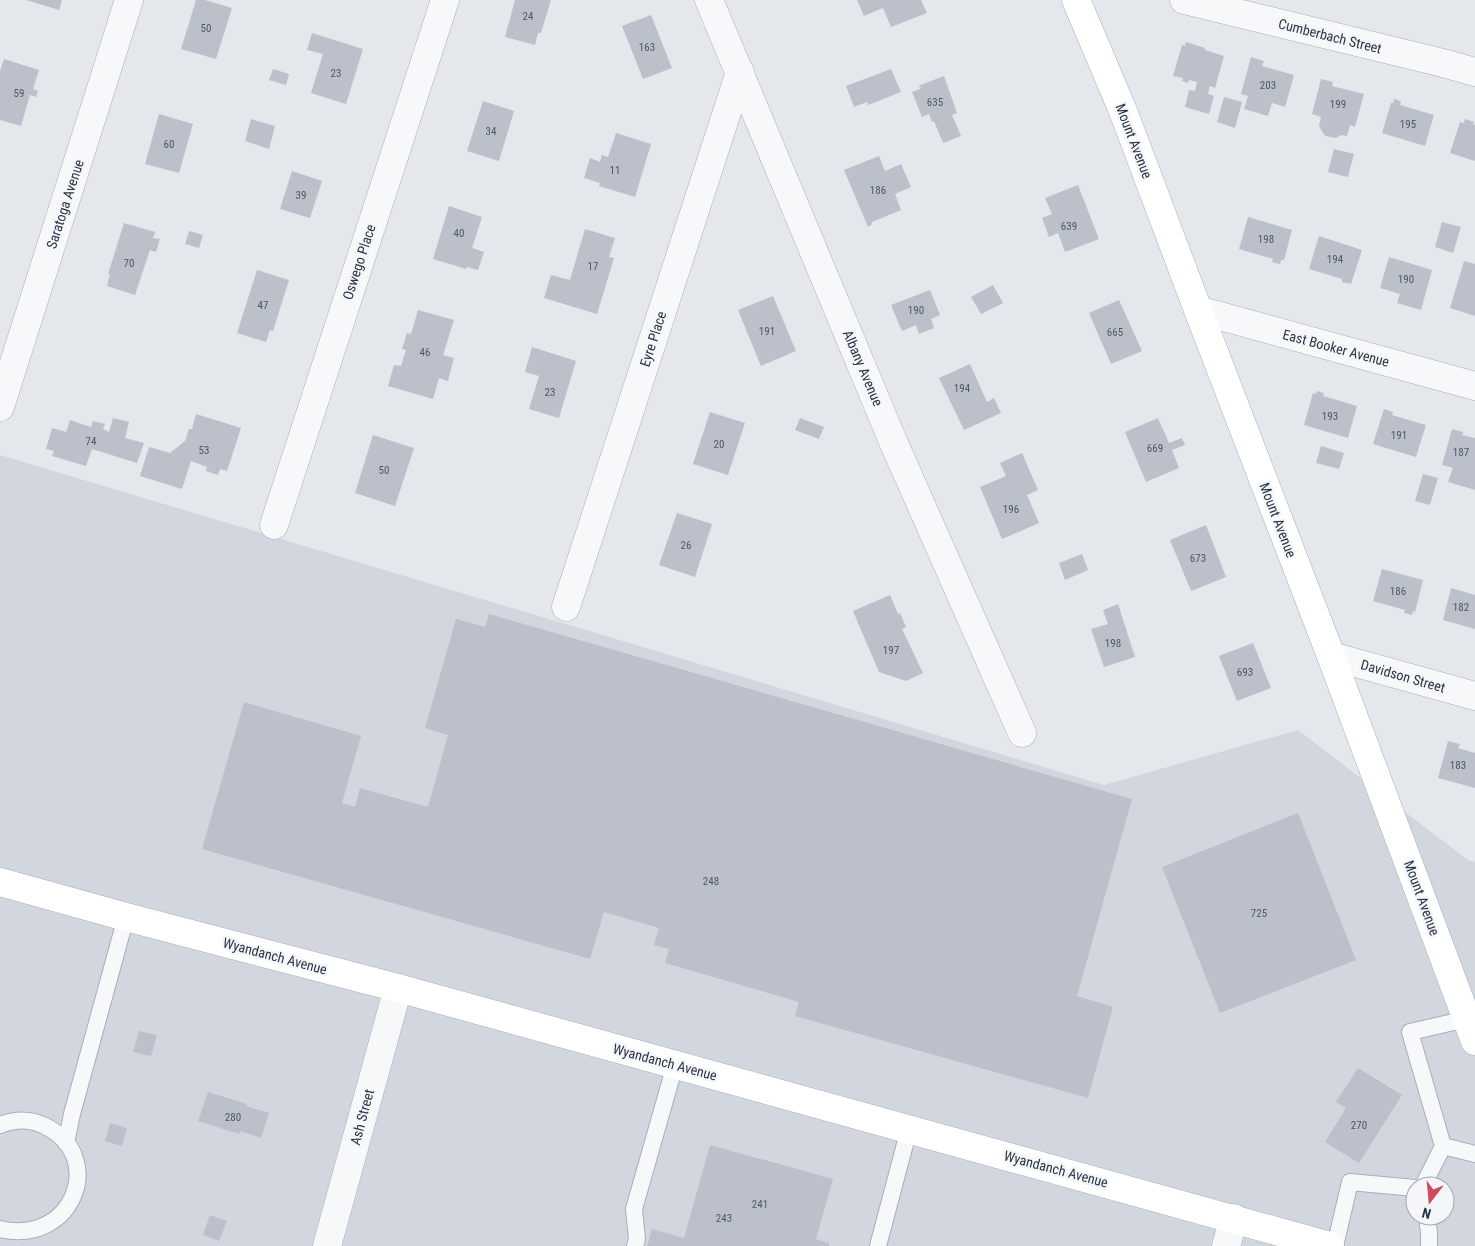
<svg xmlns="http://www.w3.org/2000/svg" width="1475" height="1246" font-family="'Roboto Condensed',sans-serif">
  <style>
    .built { fill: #d2d6de; fill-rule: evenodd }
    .building { fill: #bbc0ca }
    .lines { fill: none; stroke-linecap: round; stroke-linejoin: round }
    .lane-casing { stroke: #a9aeb7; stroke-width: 18 }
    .street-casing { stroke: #a9aeb7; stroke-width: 29 }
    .secondary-casing { stroke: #a9aeb7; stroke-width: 29 }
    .lane { stroke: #f7f8fa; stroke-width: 16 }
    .street { stroke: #f7f8fa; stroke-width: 28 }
    .secondary { stroke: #fff; stroke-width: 28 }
    .labels { text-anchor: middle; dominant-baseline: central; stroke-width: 5; stroke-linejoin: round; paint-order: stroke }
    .number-label { font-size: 11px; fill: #4f5766 }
    .street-label { font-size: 14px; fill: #2b3445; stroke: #f4f6f9 }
  </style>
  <rect width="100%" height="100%" fill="#e4e7ec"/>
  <path class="built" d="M0,455l1104,330 194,-55 170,130 7,2v384h-1475zM1415,1186h30v30h-30z"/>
  <path class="building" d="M26,0h36l-3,10z
    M196,0h9l27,8 -16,51 -35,-10z
    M515,0h36l-10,33h-3l-3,12 -30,-8z
    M857,0h64l6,13 -36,14 -8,-19 -19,8z
    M651,15l21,53 -29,11 -21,-53z
    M312,33l51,16 -17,55 -35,-11 12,-39 -16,-4z
    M1186,42l19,6v2l19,6 -9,32 -5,-2 -2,8 6,2 -5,18 -24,-7 4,-17 6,1 2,-9 -8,-2 -1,3 -6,-2 1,-3 -10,-2 9,-31 3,1z
    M1251,57l13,4 -2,5 32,9 -9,32 -13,-4 -4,13 -24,-7 4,-13 -7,-2z
    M4,59l35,11 -6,19 5,2 -2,6 -6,-2 -9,31 -21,-6v-49z
    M273,69l16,5 -3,11 -17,-5z
    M891,69l10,23 -33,13 -1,-3 -13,5 -8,-21z
    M944,76l13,37 -5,2 9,21 -18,7 -9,-22 -2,1 -3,-8 -7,3 -10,-25 10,-4 -4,-2z
    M1321,79l12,3 -1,4 32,8 -9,33 -5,-2 -3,11 -6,-1 -5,3 -11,-2 -6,-10 2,-9 -9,-3z
    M1224,97l18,5 -7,26 -18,-6z
    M1394,99l7,2 -1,4 34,10 -9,31 -43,-13 9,-30h2z
    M483,101l31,10 -15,50 -32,-10z
    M159,114l34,10 -14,49 -34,-9z
    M251,119l24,7 -6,23 -24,-8z
    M1465,119l9,3 -1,2 2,1v36l-25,-8 10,-31 4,1z
    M616,133l35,11 -16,53 -36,-11 1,-3 -16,-5 6,-20 10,4 2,-7 6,2z
    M1334,149l20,5 -6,23 -20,-5z
    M879,156l6,15 16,-7 10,23 -16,7 6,16 -29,12v2l-4,3 -24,-57z
    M292,171l30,10 -12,37 -30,-9z
    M1078,185l21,54 -34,13 -7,-19 -9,4 -7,-19 10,-4 -7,-16z
    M449,206l33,11 -10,31 12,4 -6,18 -11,-3 -1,2 -33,-10z
    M1248,217l44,13 -8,30h-3l-1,4 -8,-2 1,-3 -34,-10z
    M1442,222l19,5 -8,26 -18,-6z
    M124,223l31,9 -2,6 7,1 -4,13 -6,-2 -15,45 -28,-9 3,-12h-2z
    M585,229l30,9 -6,19 5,1 -17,56 -53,-16 7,-23 19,5z
    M189,231l14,4 -4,13 -14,-4z
    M1319,236l43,14 -11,34 -9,-2v-3l-33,-10z
    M1389,257l43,13 -11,40 -24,-7 3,-9 -20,-6z
    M1464,261l11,3v52l-25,-8z
    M257,270l32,10 -16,51 -3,-1 -4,12 -29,-9z
    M993,285l10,18 -22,11 -10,-17z
    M930,290l10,25 -9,4 3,9 -15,6 -3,-9 -14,6 -11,-26z
    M773,296l23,55 -35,15 -23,-56z
    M1119,300l23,51 -31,13 -22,-51z
    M418,310l36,10 -11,35 11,3 -6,23 -9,-3 -6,21 -45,-13 6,-21 7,1 5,-16 -4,-1 5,-16 4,1z
    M532,347l44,14 -17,57 -30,-9 10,-33 -14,-4z
    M970,364l17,38 7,-4 7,15 -37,17 -25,-52z
    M1317,391l7,2 -1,3 34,10 -9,32 -44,-13 9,-32 3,1z
    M1384,409l9,3 -1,3 34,10 -10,32 -43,-13z
    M710,412l35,11 -17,52 -35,-11z
    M196,414l45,14 -14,43 -7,-2 -2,6 -12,-4 1,-4 -16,-6 -9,28 -42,-13 9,-29 21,6 15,-12 4,-12h3z
    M113,418l16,4 -4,16 19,5 -7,20 -45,-14 -6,17 -34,-10 2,-5 -8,-2 6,-21 14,4 4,-12 21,7 2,-6 12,3 -2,5 6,3z
    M800,418l24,9 -5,12 -24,-9z
    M1158,418l11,25 13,-5 3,7 -13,5 7,18 -33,14 -21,-50z
    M1452,429l11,3 -1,3 13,3v52l-27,-8 5,-14 -11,-3z
    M373,435l41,13 -19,58 -40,-13z
    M1321,446l23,7 -5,16 -23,-6z
    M1022,453l16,37 -11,5 12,28 -37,16 -22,-52 26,-11 -6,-13z
    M1423,474l15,4 -8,27 -15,-4z
    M677,513l35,11 -17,53 -36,-12z
    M1206,525l20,52 -35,14 -21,-51z
    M1082,554l6,16 -23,10 -6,-17z
    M1382,569l41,11 -8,32 -2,-1 -1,4 -8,-2 1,-3 -32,-9z
    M1451,588l24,7v34l-32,-9z
    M890,595l8,19 2,-1 6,14 -4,2 21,44 -17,8 -27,-9 -26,-61z
    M1118,604l17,53 -31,10 -13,-38 17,-5 -5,-14z
    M489,614l643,185 -55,197 36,11 -25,91 -293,-82 4,-14 -134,-39 4,-14 -15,-4 5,-17 -55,-16 -14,47 -388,-110 42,-147 117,34 -19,67 13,4 5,-19 68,19 20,-72 -23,-7 31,-109 29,8z
    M1253,643l18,45 -34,13 -18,-45z
    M1448,741l12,3 -2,4 17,5v35l-37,-10z
    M1298,813l58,147 -136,53 -58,-146z
    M139,1031l18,4 -6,21 -18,-4z
    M1358,1068l44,27 -43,68 -34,-21 21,-34 -10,-6z
    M208,1092l39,12 -1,2 23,7 -8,25 -21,-7 -1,3 -41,-13z
    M110,1123l17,5 -5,18 -17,-5z
    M710,1145l123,34 -17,60 13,4v3h-182l5,-17 32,9z
    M210,1215l17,6 -8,20 -16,-6z"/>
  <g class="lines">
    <g class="lane-casing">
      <path id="lane" d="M0,1125c15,-6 31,-6 45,1 62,30 29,120 -45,103
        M66,1143l6,-29 54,-197
        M1443,1146l32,8
        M1423,1186l20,-40 -33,-114 57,-13
        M1427,1216l2,17v13
        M635,1246l2,-7 -3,-30 41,-144
        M878,1246l31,-117
        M1335,1246l15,-64 65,6"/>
    </g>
    <g class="street-casing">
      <path id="street" d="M709,0l183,439 130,294
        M1184,0l259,63 32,9
        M1198,310l277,76
        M0,407l129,-407
        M274,525l171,-525
        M566,607l174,-535
        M1331,656l144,40
        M327,1246l71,-258
        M1226,1246l8,-28"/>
    </g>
    <g class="secondary-casing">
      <path id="secondary" d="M1076,0l47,111 75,199 133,346 144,385
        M0,882l126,35 272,71 932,258"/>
    </g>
    <use href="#lane" class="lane"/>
    <use href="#street" class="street"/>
    <use href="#secondary" class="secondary"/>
  </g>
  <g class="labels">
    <g class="number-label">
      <text x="528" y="16">24</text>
      <text x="206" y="28">50</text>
      <text x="647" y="47">163</text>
      <text x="336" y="73">23</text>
      <text x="1268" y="85">203</text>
      <text x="19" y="93">59</text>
      <text x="935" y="102">635</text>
      <text x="1338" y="104">199</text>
      <text x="1408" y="124">195</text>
      <text x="491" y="131">34</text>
      <text x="169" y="144">60</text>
      <text x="615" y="170">11</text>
      <text x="878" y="190">186</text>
      <text x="301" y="195">39</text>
      <text x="1069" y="226">639</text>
      <text x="459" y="233">40</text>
      <text x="1266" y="239">198</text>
      <text x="1335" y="259">194</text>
      <text x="129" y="263">70</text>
      <text x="593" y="266">17</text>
      <text x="1406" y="279">190</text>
      <text x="263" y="305">47</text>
      <text x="916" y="310">190</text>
      <text x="767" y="331">191</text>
      <text x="1115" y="332">665</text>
      <text x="425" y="352">46</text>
      <text x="962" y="388">194</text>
      <text x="550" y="392">23</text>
      <text x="1330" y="416">193</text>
      <text x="1399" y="435">191</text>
      <text x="91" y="441">74</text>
      <text x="719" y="444">20</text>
      <text x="1155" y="448">669</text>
      <text x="204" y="450">53</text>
      <text x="1461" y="452">187</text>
      <text x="384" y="470">50</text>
      <text x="1011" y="509">196</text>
      <text x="686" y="545">26</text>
      <text x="1198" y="558">673</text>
      <text x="1398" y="591">186</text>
      <text x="1461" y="607">182</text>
      <text x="1113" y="643">198</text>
      <text x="891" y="650">197</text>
      <text x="1245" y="672">693</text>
      <text x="1458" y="765">183</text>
      <text x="711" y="881">248</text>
      <text x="1259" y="913">725</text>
      <text x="233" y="1117">280</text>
      <text x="1359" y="1125">270</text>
      <text x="760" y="1204">241</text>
      <text x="724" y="1218">243</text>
    </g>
    <g class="street-label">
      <text transform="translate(1330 36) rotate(14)">Cumberbach Street</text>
      <text transform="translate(1134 141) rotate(69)">Mount Avenue</text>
      <text transform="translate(65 204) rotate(-72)">Saratoga Avenue</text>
      <text transform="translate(359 262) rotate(-72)">Oswego Place</text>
      <text transform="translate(653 339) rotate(-72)">Eyre Place</text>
      <text transform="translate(1336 348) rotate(15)">East Booker Avenue</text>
      <text transform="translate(863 368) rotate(67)">Albany Avenue</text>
      <text transform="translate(1278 520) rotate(69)">Mount Avenue</text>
      <text transform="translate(1403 676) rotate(16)">Davidson Street</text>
      <text transform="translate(1422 898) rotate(70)">Mount Avenue</text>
      <text transform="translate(275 956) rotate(15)">Wyandanch Avenue</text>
      <text transform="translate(665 1062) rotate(15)">Wyandanch Avenue</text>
      <text transform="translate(362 1117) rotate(-75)">Ash Street</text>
      <text transform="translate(1056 1169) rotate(15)">Wyandanch Avenue</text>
    </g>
  </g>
  <g transform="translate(1430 1201) rotate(196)"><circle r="24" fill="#f4f6f9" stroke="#a4a8b1"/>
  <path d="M0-4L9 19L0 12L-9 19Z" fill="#d1495b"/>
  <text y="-8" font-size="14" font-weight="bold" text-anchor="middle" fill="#2b3445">N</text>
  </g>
</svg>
